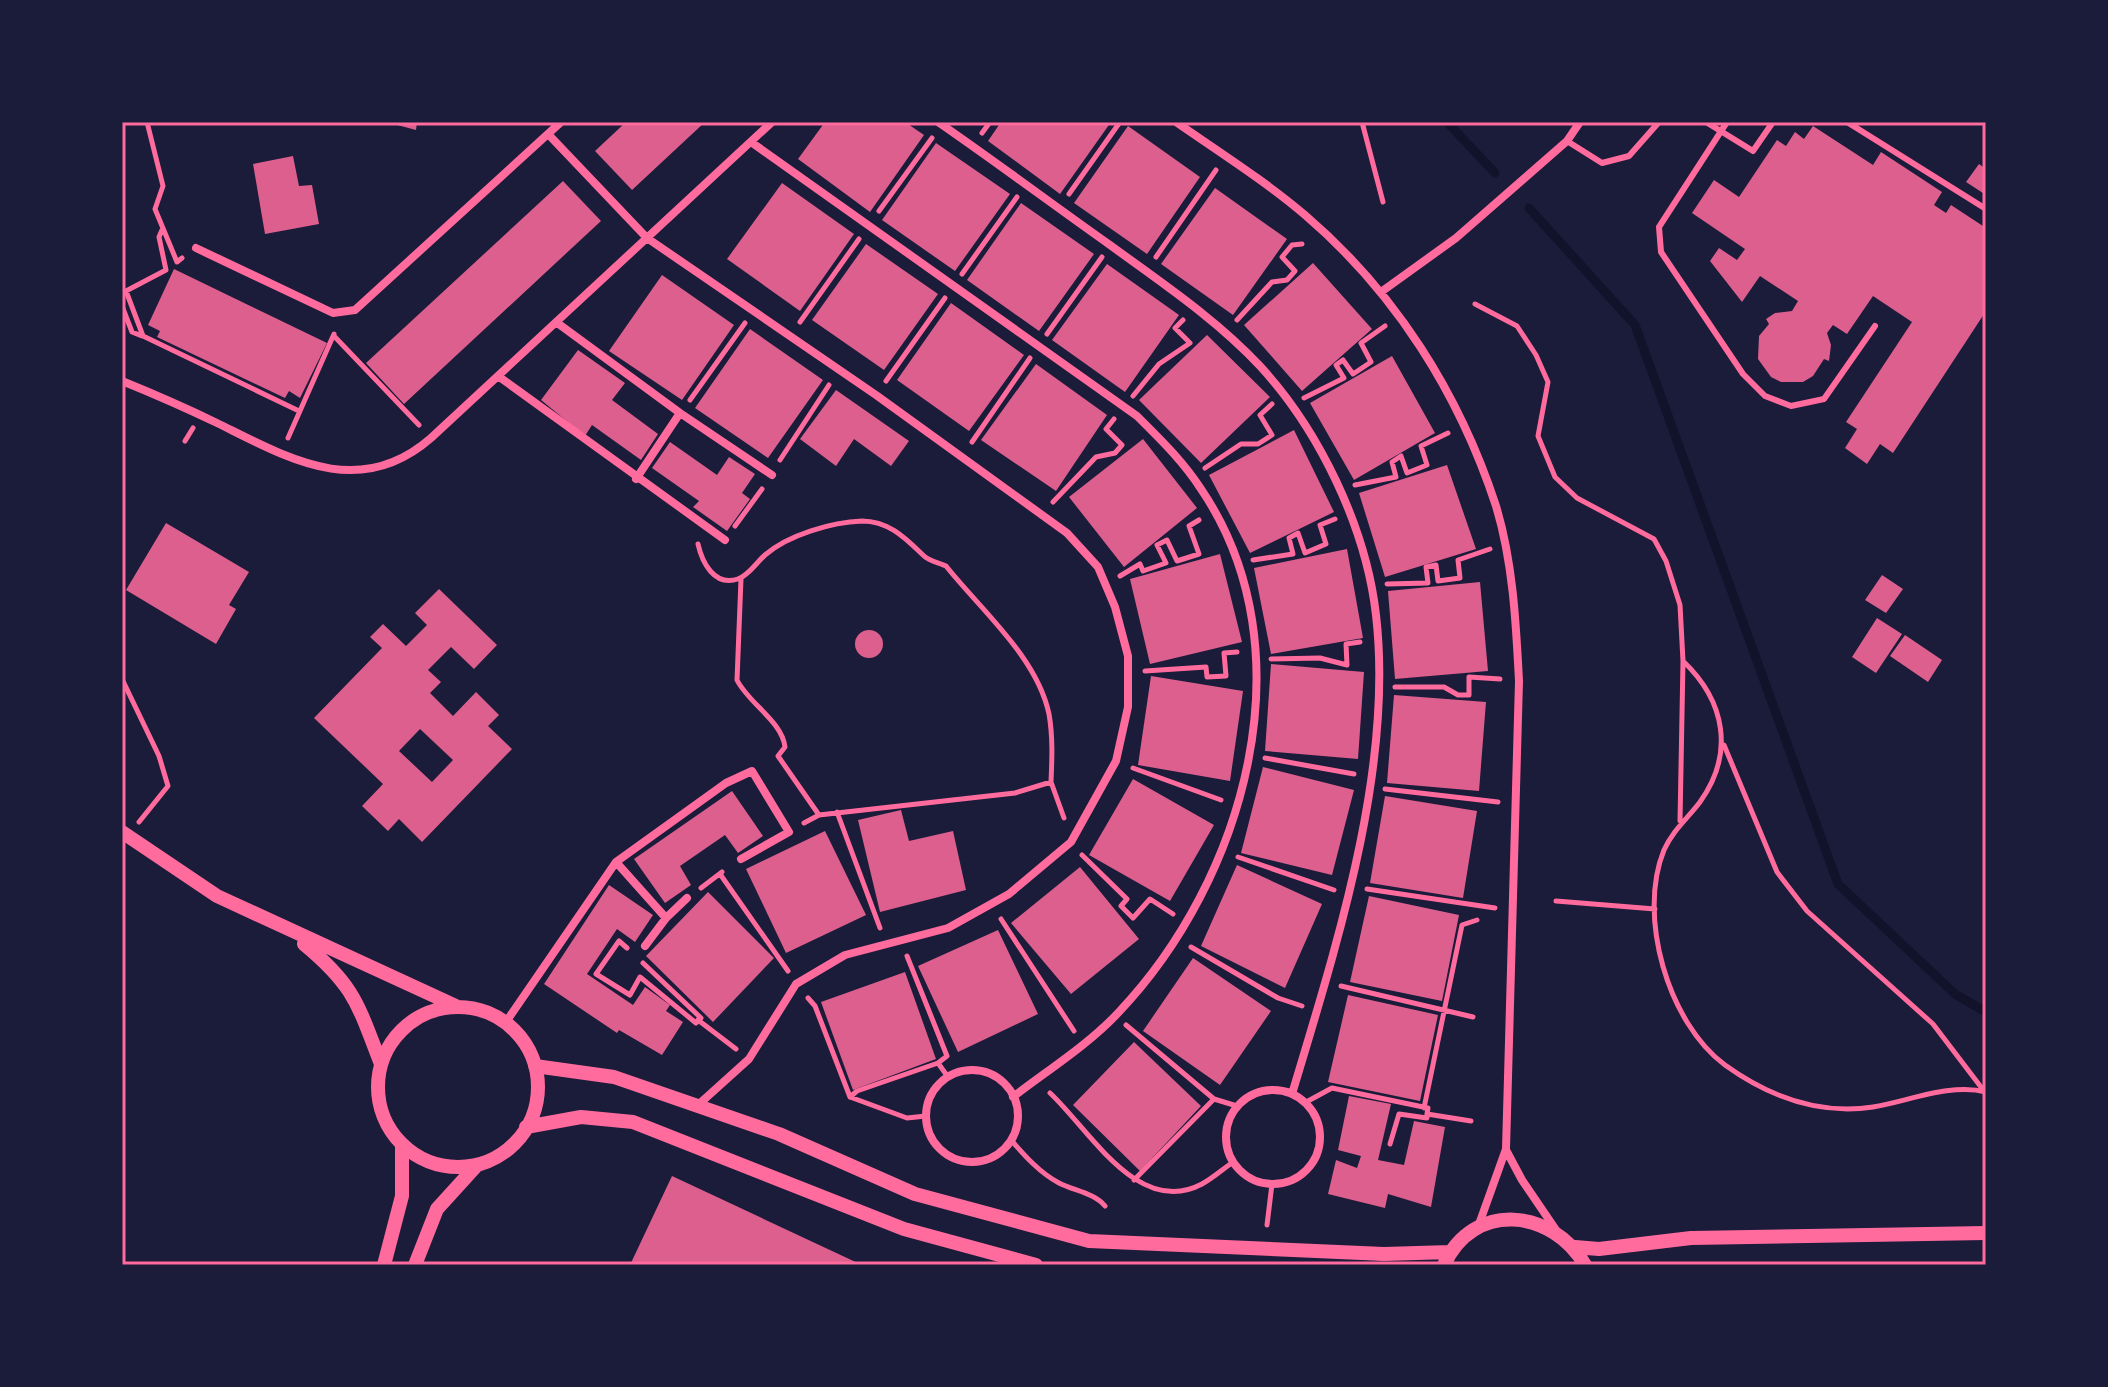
<svg xmlns="http://www.w3.org/2000/svg" width="2108" height="1387" font-family="'Golos Text',sans-serif">
  <style>
    .lines { fill: none; stroke-linecap: round; stroke-linejoin: round }
    .stream { stroke: #12122b; stroke-width: 9 }
    .building { fill: #dd5f8e; fill-rule: evenodd }
    .path { stroke: #ff6b9d; stroke-width: 5 }
    .service { stroke: #ff6b9d; stroke-width: 6 }
    .minor { stroke: #ff6b9d; stroke-width: 8 }
    .tertiary { stroke: #ff6b9d; stroke-width: 14 }
    .neatline { fill: none; stroke: #ff6b9d; stroke-width: 3 }
  </style>
  <rect width="100%" height="100%" fill="#1b1b3a"/>
  <g class="lines">
    <path class="stream" d="M1447,122l48,51
      M1529,208l106,117 203,559 117,110 31,18"/>
  </g>
  <path class="building" d="M386,122h31l-1,8z
    M626,122h79l-73,68 -37,-39z
    M825,122h80l19,13 -54,77 -72,-53z
    M1001,122h110l-51,72 -72,-53z
    M1128,126l72,51 -53,77 -73,-51z
    M1813,126l60,39 8,-13 61,40 -8,13 12,8 5,-8 35,23v83l-93,142 -13,-9 -13,20 -22,-16 12,-19 -11,-7 66,-100 -39,-26 -26,38 -14,-9 -6,8 4,12 -2,16 -5,-2 -11,17 -10,6h-22l-10,-5 -13,-18 1,-23 10,-12 -3,-5 9,-6 17,-2 6,-10 -38,-25 -18,26 -32,-41 9,-13 18,12 8,-11 -53,-36 22,-33 25,17 38,-57 9,6 9,-14 9,7z
    M936,143l74,51 -55,77 -73,-51z
    M293,156l6,30 13,-1 7,39 -54,10 -12,-70z
    M1979,164l7,5v26l-20,-13z
    M563,181l38,40 -197,183 -38,-41z
    M782,183l72,51 -54,77 -73,-52z
    M1215,188l72,51 -54,76 -72,-51z
    M1021,203l73,51 -55,77 -72,-51z
    M866,244l72,50 -54,76 -72,-50z
    M1313,263l59,66 -70,62 -58,-66z
    M1107,264l72,51 -54,77 -73,-52z
    M174,269l153,74 -27,55 -11,-7 -4,7 -128,-61 3,-6 -12,-6z
    M662,275l72,50 -52,75 -73,-49z
    M951,303l73,52 -55,76 -72,-51z
    M750,329l73,51 -55,78 -73,-50z
    M1207,335l63,62 -69,66 -62,-63z
    M578,350l47,33 -13,17 46,34 -17,26 -49,-35 -7,11 -44,-36z
    M1392,356l43,77 -81,47 -44,-77z
    M1036,364l71,51 -51,76 -75,-51z
    M836,390l73,51 -18,25 -37,-27 -18,27 -36,-27z
    M1294,430l40,82 -84,41 -41,-78z
    M1143,439l54,69 -73,59 -55,-70z
    M670,442l47,33 12,-18 26,17 -13,19 8,6 -23,32 -34,-24 6,-6 -47,-33z
    M1447,465l29,84 -91,28 -26,-84z
    M166,523l83,49 -20,33 7,4 -20,35 -90,-54z
    M1347,549l16,89 -92,16 -17,-86z
    M1220,554l22,88 -92,22 -20,-85z
    M1882,575l21,14 -17,24 -21,-13z
    M1480,582l8,89 -93,8 -7,-88z
    M439,589l58,56 -23,24 -23,-22 -23,23 13,12 -11,11 23,23 23,-24 23,23 -11,11 24,23 -90,93 -23,-23 -11,12 -26,-25 21,-22 -69,-66 68,-70 -12,-11 13,-13 23,22 21,-21 -12,-12zM420,729l33,31 -21,22 -33,-31z
    M1877,618l25,16 -26,39 -24,-16z
    M855 644a14 14 0 1 1 28 0a14 14 0 1 1-28 0Z
    M1905,635l37,25 -14,22 -38,-26z
    M1271,664l93,8 -6,87 -93,-8z
    M1151,676l92,15 -13,90 -92,-16z
    M1394,695l92,7 -7,89 -92,-8z
    M1263,767l91,23 -22,85 -91,-22z
    M1133,779l81,46 -44,76 -81,-46z
    M732,791l31,45 -25,17 -13,-18 -45,31 11,19 -26,18 -31,-44z
    M1385,796l92,15 -14,87 -93,-15z
    M901,810l8,31 44,-10 13,59 -86,22 -22,-92z
    M825,831l41,84 -80,38 -40,-84z
    M1237,865l85,39 -37,84 -84,-42z
    M1080,867l59,72 -68,55 -60,-71z
    M609,885l44,30 -18,27 -18,-13 -30,45 46,31 12,-18 25,18 -4,6 17,11 -21,33 -43,-25 -2,3 -73,-49z
    M708,892l66,66 -61,64 -67,-66z
    M1369,896l90,19 -17,86 -92,-19z
    M998,930l40,84 -80,38 -40,-86z
    M1193,958l78,53 -51,74 -77,-54z
    M905,972l31,87 -83,31 -32,-88z
    M1348,995l90,20 -18,86 -92,-19z
    M1134,1042l67,64 -61,65 -67,-66z
    M1349,1096l42,8 -13,56 26,5 10,-44 31,6 -14,80 -43,-13 -3,14 -57,-14 8,-34 21,8 4,-12 -23,-6z
    M672,1176l190,89h-232z"/>
  <g class="lines">
    <path class="path" d="M147,122l16,64 -8,23 22,53 5,-4
      M1362,122l21,80
      M982,133l8,-11
      M1069,194l51,-72
      M879,211l53,-73
      M162,230l-3,7 7,33 -40,21 17,45 156,75
      M1156,257l60,-87
      M962,274l55,-77
      M1475,304l42,22 19,29 12,27 -10,54 17,41 22,21 77,41 12,22 14,44 3,56 -3,160
      M122,306l10,26 10,4
      M1237,320l35,-38 15,-2 8,-9 -13,-14 10,-12 10,-1
      M800,322l59,-83
      M1047,334l55,-77
      M334,336l85,89
      M886,381l59,-83
      M1133,396l26,-32 31,-21 -15,-15 8,-8
      M1304,398l40,-20 -8,-13 7,-5 10,14 18,-12 -10,-19 24,-17
      M690,400l55,-77
      M288,438l46,-104
      M185,441l8,-13
      M972,442l58,-84
      M780,460l49,-75
      M1205,468l36,-24h17l14,-9 -12,-20 12,-11
      M1355,485l41,-8 -4,-15 9,-6 6,17 20,-8 -6,-19 27,-13
      M1053,502l43,-45 19,-4 7,-8 -16,-16 8,-10
      M735,526l27,-37
      M698,544c4,18 16,43 40,35 10,-3 19,-17 27,-24 23,-20 67,-33 97,-34 28,0 45,19 62,35 5,5 16,7 22,10 35,44 91,91 103,148 4,23 3,45 2,68
      M1253,560l40,-6 -4,-16 9,-5 7,20 21,-9 -6,-19 15,-6
      M1120,576l20,-12 3,7 23,-8 -9,-18 10,-5 10,21 22,-7 -10,-28 10,-6
      M741,579l-4,101c12,24 45,41 48,67l-7,9 41,59
      M1387,584l41,-1 -2,-16 10,-2 2,16 22,-3 -2,-18 32,-11
      M1271,659l49,-1 27,7 -1,-21 14,-2
      M1683,661c42,40 52,92 17,141 -12,16 -27,28 -36,48 -27,66 4,173 61,215 43,31 94,50 148,42 36,-6 77,-24 113,-15
      M1145,671l61,-4 1,10 19,-1 -2,-23 13,-1
      M122,679l37,77 9,30 -29,36
      M1395,687h49l14,8h11v-18l31,2
      M1724,745l53,127 30,39 126,113 51,67
      M1265,758l89,16
      M1133,768l88,32
      M1385,789l113,13
      M837,812l43,116
      M804,823l15,-8 196,-22 36,-11 13,36
      M1082,855l45,44 -6,7 12,12 17,-19 23,15
      M1238,857l96,33
      M720,874l68,97
      M701,888l21,-16
      M1367,889l128,19
      M1556,901l99,8
      M1001,919l73,112
      M1191,947l87,51 24,8
      M627,948l-8,-7 -23,33 34,21 10,-18 56,46 2,-3 38,29
      M907,956l40,100 -9,7
      M643,963l58,55 -3,2
      M1341,986l132,31
      M808,998l7,8 35,91 57,21 19,-2
      M1126,1025l88,74
      M1050,1093c39,36 88,125 152,91 11,-6 21,-15 31,-22
      M850,1097l7,-6 81,-28 10,14
      M1308,1101l24,-13 96,20 -1,6
      M1424,1108l38,-183 15,-5
      M1011,1140c14,16 29,33 48,43 16,8 35,10 46,23
      M1390,1144l9,-30 28,4v-4l44,7
      M1134,1180l80,-81 23,7
      M1267,1225l5,-41"/>
    <path class="service" d="M1706,122l47,29 20,-29
      M1727,122l-68,105 2,25 82,122 22,22 26,10 33,-7 51,-73
      M1847,122l139,87
      M1567,141l35,22 27,-7 30,-34"/>
    <path class="minor" d="M938,122c58,40 114,82 172,123 52,38 106,74 150,121 59,64 106,161 116,249 18,154 -40,332 -84,479
      M1176,122c43,30 89,59 129,93 90,77 154,178 191,291 17,56 20,117 23,175l-13,468 -28,78
      M548,134l99,104 229,157 191,138 31,34 17,40 13,49v51l-12,54 -45,81 -62,52 -61,34 -103,27 -49,29 -47,75 -51,46
      M751,142l386,274c23,23 46,45 64,73 110,162 43,392 -83,524 -30,32 -70,57 -105,84
      M196,248l137,65 22,-3 206,-188
      M1381,292l75,-54 111,-97 13,-19
      M556,322l124,91 92,62
      M498,376l227,164
      M122,381c32,13 64,27 95,42 71,35 142,78 214,15l341,-316
      M636,479l44,-66
      M616,862l50,56 21,-20
      M645,946l21,-28
      M506,1022l110,-160 110,-79 26,-12 37,61 -48,27
      M926 1116a46 46 0 1 1 92 0a46 46 0 1 1-92 0Z
      M1226 1137a47 47 0 1 1 94 0a47 47 0 1 1-94 0Z
      M1506,1150l16,30 34,50"/>
    <path class="tertiary" d="M122,832l95,64 239,110
      M304,944c51,42 54,61 77,120
      M378 1087a80 80 0 1 1 160 0a80 80 0 1 1-160 0Z
      M535,1066l79,11 165,57 136,60 174,47 295,13 66,-2
      M526,1127l55,-10 52,5 271,107 132,36
      M1575,1247l24,2 92,-11 295,-5
      M384,1265l18,-69v-52
      M415,1265l22,-56 40,-44
      M1444,1265c29,-65 109,-56 141,0"/>
  </g>
  <rect width="2108" height="1387" fill="none" stroke="#1b1b3a" stroke-width="248"/>
  <rect x="124" y="124" width="1860" height="1139" class="neatline"/>
</svg>
